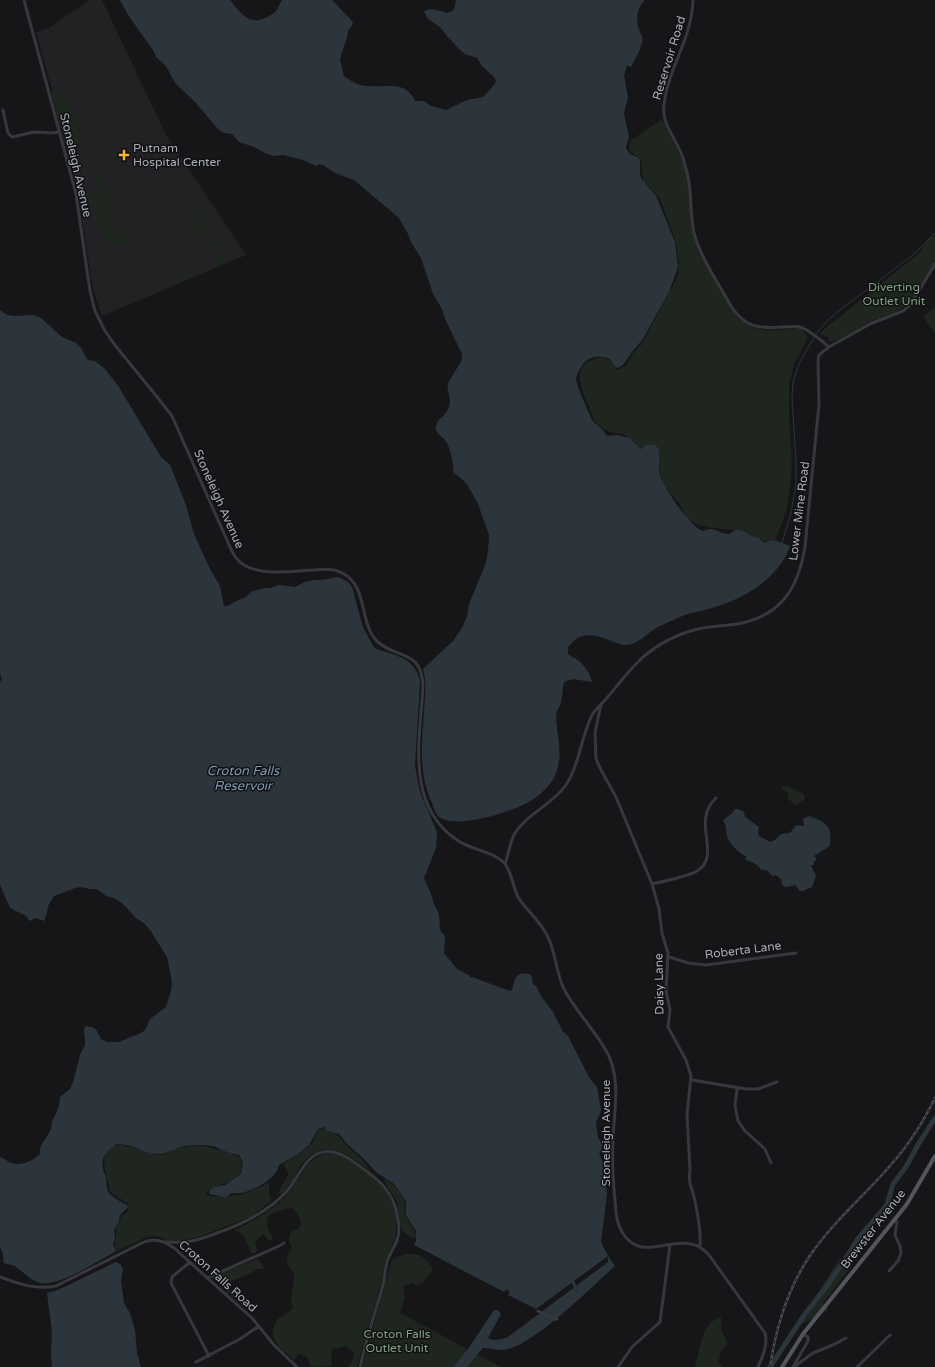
<svg xmlns="http://www.w3.org/2000/svg" width="935" height="1367" font-family="'Varela Round',sans-serif">
  <style>
    .built { fill: #222225 }
    .green { fill: #1e261f }
    .water { fill: #2c353c }
    .lines { fill: none; stroke-linecap: round; stroke-linejoin: round }
    .stream { stroke: #2c353c; stroke-width: 1 }
    .canal { stroke: #2c353c; stroke-width: 3 }
    .river { stroke: #2c353c; stroke-width: 5 }
    .minor { stroke: #37383d; stroke-width: 3 }
    .major { stroke: #53555c; stroke-width: 4 }
    .rail-casing { stroke: #4a4c52; stroke-width: 2.5 }
    .rail { stroke: #111113; stroke-width: 1; stroke-dasharray: 3; stroke-linecap: butt }
    .poi-dot { fill: #f2b134; stroke: #111113; stroke-width: 1.5 }
    .labels { text-anchor: middle; dominant-baseline: central; stroke-width: 3; stroke-linejoin: round; paint-order: stroke }
    .street-label { font-size: 12px; fill: #a8adb8; stroke: #111113 }
    .poi-label { font-size: 12px; fill: #a8adb8; stroke: #111113; text-anchor: start }
    .park-label { font-size: 12px; fill: #7fa381; stroke: #111113 }
    .water-label { font-size: 13px; font-style: italic; fill: #7f9bb3; stroke: #111113 }
  </style>
  <rect width="100%" height="100%" fill="#161618"/>
  <path class="built" d="M89,0h13l64,135 80,120 -144,61 -9,-26 -15,-96 -10,-47 -32,-115 13,-4z"/>
  <path class="green" d="M53,91c18,-1 21,26 24,38 3,9 6,18 10,27v2l-3,2 -3,-2 2,-2 -4,-11 -7,2 10,44 16,2 1,-2 -9,-26v-2c6,7 18,25 19,34 3,12 -9,19 3,29l1,3 17,8 2,-1h3c-5,7 -9,10 -17,7 -15,-4 -24,-12 -24,-28 0,-4 1,-8 -2,-12 -3,-5 -8,-4 -13,-7l-26,-95 -2,-9z
    M662,119l20,41 5,16 8,63 41,76c20,21 37,15 63,13l3,2 6,7 -14,28 -5,18v34l3,48 -2,20 -3,24 -11,30 -5,3h-8c-5,-8 -4,-4 -12,-6 -5,-2 -9,-6 -14,-6 -12,-1 -35,-2 -45,-8 -9,-5 -8,-13 -14,-20 -19,-21 -19,-29 -22,-56l-8,-1 -7,4c-4,-6 -10,-11 -16,-14 -13,-4 -20,-1 -30,-14 -3,-5 -4,-11 -7,-17 -7,-14 -16,-38 5,-44 4,-2 8,-3 12,-2 7,1 8,9 13,12l9,-6 6,-11 9,-9 36,-68 1,-14 -4,-23 -15,-40 -17,-19 -2,-21 -12,-8 1,-10z
    M184,200l1,3 2,2 1,-2 6,3h5l8,7 -1,6 2,6 18,37 -53,22 -8,-4 -10,-11 1,-2h2l3,3 -1,2 7,8 2,-2 2,3 14,-7v-2l2,2 30,-12 -1,-2 3,-2 -4,-10 -3,1 -1,-2 -11,4 1,3 -2,-1 -1,-5 1,1 10,-4v-2l2,-1 -4,-10 -3,1 -1,-2 -10,4 -1,3 -3,-8 2,-3 2,1 11,-11 -9,-9 -11,-2 -6,5z
    M935,236v26l-25,40c-12,11 -23,13 -38,19 -13,5 -31,22 -44,20l1,-3 -9,-4 2,-3 96,-77 12,-17z
    M935,308v25l-8,-10 -3,-8z
    M783,786h4l17,8 1,5 -10,7 -7,-8v-5l-6,-4z
    M323,1128c5,4 9,4 14,7 4,3 7,8 11,12 9,8 17,14 23,25 -16,-12 -35,-30 -56,-19 -3,2 -7,4 -10,7 -7,6 -9,17 -15,24 -4,4 -6,9 -11,10v-3l9,-16v-3l-4,-7 1,-2 23,-16 5,-5 5,-12z
    M120,1144l36,11c8,1 11,-2 18,-5 5,-2 22,-5 27,-4 5,0 35,8 38,11 4,4 3,14 0,17 -7,9 -21,11 -30,15l-3,6 20,3 5,-3h9l11,-4 18,-8v9l2,9 -19,15 -50,20 -19,4h-16l-10,-4 -10,1 -30,14 -3,-7 2,-5v-11l6,-13 5,-3 2,-5 -2,-4 -17,-11c-2,-18 -17,-41 10,-48z
    M330,1153l9,2 11,6 16,12 19,16 9,17 3,15 -2,18 -4,8 -7,18 -1,11 -26,91h-8l-1,-2 4,-3 2,-9 -8,-7 -14,3 -1,8 1,9 -21,1c-2,-8 -4,-11 -12,-13l-5,6c-10,-10 -27,-20 -19,-36 1,-2 1,-4 3,-5 6,-4 10,-5 15,-12 -5,-12 2,-20 1,-31 0,-5 -6,-9 -7,-14 -1,-5 3,-11 5,-15 -4,-7 -4,-9 0,-16l6,-2 3,-5 -3,-9 -5,-7c-11,1 -18,2 -26,10v9l6,12 -3,2 -6,-6 -4,2 -5,5 2,10 -4,2 -2,-2 -8,-18 -9,-4c18,-8 37,-19 51,-33 17,-18 18,-39 45,-44z
    M385,1179c7,4 19,16 20,24 0,3 -1,7 0,10 2,9 9,13 11,23l-2,2c-5,-1 -8,-4 -11,-7 -4,-6 -4,-23 -7,-31 -3,-7 -10,-13 -12,-20z
    M406,1254c15,0 19,2 27,15l-9,13 -8,4 -3,-3 -10,3 2,13 -5,14 101,54h-139l29,-105 2,-3z
    M840,1258l11,9 -28,36 6,7 -29,15 8,-10 -2,-3z
    M257,1259l7,8 -1,2h-6l-4,3 -28,12 18,18v2l-1,2 -31,-29z
    M721,1317l1,14 6,13 -7,7 -3,12 4,4h-27c5,-17 6,-45 26,-50z"/>
  <path class="water" d="M120,0h110c10,12 19,26 35,18 4,-2 9,-4 11,-7 2,-3 4,-8 6,-11h50l20,21 1,3 -5,7 -1,6 -7,22 4,17c6,5 16,10 24,10 18,2 38,-6 47,15h9l7,5 15,4 21,-10 16,-3 12,-13 1,-3 -2,-4 -12,-11 -5,-8 -12,-4 -5,-4 -13,-14 -7,-9 -12,-8 -4,-7c6,-6 16,0 24,1l6,-3 2,-10h189c-7,7 -9,16 -7,26 1,6 6,11 4,17 -2,8 -7,16 -10,23l-2,1 -3,-2 -3,10 4,23 -4,15 5,24 -3,10 2,5 2,2 9,4 1,3v13l1,4 15,18 19,46 3,25 -9,25 -26,47 -11,13 -9,13 -5,3 -3,-1 -5,-8c-9,-3 -19,-4 -26,4 -3,4 -8,11 -8,17 0,3 14,36 16,40 5,6 11,8 15,16l10,-1 13,3 11,11c5,-4 12,-7 17,-1 3,4 0,17 1,24 4,15 29,52 43,59 3,0 5,-2 9,-2 5,0 12,6 18,5 3,-1 4,-4 8,-4 8,0 12,7 21,7l6,6 10,-3 16,6c-10,29 -40,50 -69,59 -11,4 -22,6 -33,9 -9,3 -19,8 -28,12 -11,5 -22,19 -34,19 -4,0 -8,-2 -12,-3 -18,-7 -34,-13 -46,6v6c4,4 9,4 12,8 5,4 11,14 12,20l-19,-3 -9,3c-2,6 -1,13 -3,20 -1,5 -5,9 -5,14 1,23 8,37 -1,60 -4,9 -15,19 -23,24 -16,11 -77,30 -93,17 -3,-3 -6,-10 -7,-14 -14,-30 -10,-60 -8,-92 1,-15 3,-28 -1,-42l31,-29 9,-14 4,-10 2,-12 17,-41 2,-12 1,-16 -11,-31 -10,-18 -4,-5 -10,-8c-1,-3 -1,-5 -1,-9 -1,-6 -3,-15 -6,-21 -3,-6 -10,-8 -11,-14 -1,-9 8,-12 11,-18 7,-12 -1,-17 1,-28l14,-23v-6l-16,-33 -4,-12 -9,-15 -12,-36 -10,-16 -3,-8 -9,-16 -45,-38 -19,-7 -12,-8 -4,-1 -3,2 -13,-6 -20,-5 -10,1 -8,-3 -11,-6 -15,-5 -7,-8 -8,-1 -5,-3 -24,-28 -20,-19 -9,-17 -10,-9 -3,-7 -25,-35z
    M0,310l7,5 7,1 19,-1 8,3 21,19 14,6 5,5 5,9 2,3 7,1 9,7 13,16 44,73 9,8 16,40 8,29 16,35 10,17 4,20h4l12,-7 5,-1 6,-6 6,-2 7,-2h7l8,-3 16,2 10,-5 9,-2h8l16,-3 10,5 4,5 11,40 10,19 3,3c19,6 40,9 44,33l-5,84 5,26 17,40 -1,16 -12,30 8,18 1,6 6,12 1,16 5,6 -1,17 13,16 13,7v2l2,-1 38,14 2,-1c3,-12 3,-18 18,-16l2,3 1,7 3,2 5,10 12,16 10,20 5,4 22,43 7,8 4,23 -1,4 -4,8 2,16 4,5 -1,9 -2,2 5,11 3,29 -6,48 7,14 7,10c-23,20 -84,83 -113,84 -6,0 -13,-2 -19,-2l-16,19h-13l16,-21 24,-36h4l3,4 -13,24c6,4 14,1 20,-1l100,-75v-6l-72,53 -28,-14 2,-3 -4,-3 -2,3 -90,-47 2,-4v-10l-10,-16v-14l-12,-17 -18,-12 -12,-13 -17,-15 -8,-10 -12,-3 -3,-4 -6,2 -9,16 -11,9 -19,11c-2,13 -25,26 -38,28 -3,1 -6,0 -10,0l-5,5 -16,-4 -1,-1v-3l5,-3 11,-2 16,-11 2,-12 -4,-7c-5,-1 -10,-2 -15,-4 -3,-1 -6,-3 -8,-4 -10,-3 -22,-2 -31,-1 -9,2 -17,8 -27,8 -14,0 -27,-11 -41,-10 -9,5 -17,14 -14,25 0,3 3,6 3,9 1,4 0,11 3,15 1,3 14,10 18,12l1,2 -7,7 -2,4v3l-5,9 1,9 -2,5 3,7c-16,9 -58,36 -75,32 -10,-2 -18,-11 -26,-17 -4,-2 -7,-1 -11,-3l-2,-13 -2,-2v-91c3,1 6,3 9,5 11,5 22,0 31,-8 -2,-8 7,-16 10,-23 2,-3 1,-6 2,-9 5,-12 7,-11 8,-25l10,-8 3,-7 7,-27 5,-10v-5l-1,-8 1,-6c12,1 11,3 16,13l6,3h12l22,-9 4,-3 5,-11 16,-12 5,-16 1,-9 -5,-25 -17,-27 -6,-7 -7,-4 -15,-16 -8,-5 -8,-2 -9,-7h-7l-9,-2 -6,1 -21,8 -6,10 -1,7 -3,8 -8,-3 -6,3 -5,-6 -5,-2 -10,-5 -10,-23v-203l2,-3 -2,-6z
    M735,809h3l6,3 1,5 14,10 -1,5 1,4 11,6 5,-2 6,-6 9,-1 6,-8 8,1 -1,-7 6,-3c15,6 24,9 21,28v2l-16,10 3,3 -4,4 2,1 -4,2 5,10 -4,11 -9,4h-3l-5,-6 -9,2 -4,-2 -1,-6 -5,-4 -4,1 -5,-6h-5l-8,-7 -10,-4 3,-2c-8,-4 -18,-13 -20,-21 -2,-6 1,-10 -4,-15 4,-5 9,-6 12,-12z
    M116,1262l5,3 2,4 -2,12 3,22 6,10 5,17 2,23 4,14h-89l-1,-15 1,-20 -5,-39 11,-3z"/>
  <g class="lines">
    <path class="stream" d="M816,334l12,-14 8,-7 78,-59 21,-21
      M782,543l9,-30 5,-29v-23l-4,-62 1,-17 6,-18 15,-27"/>
    <path class="canal" d="M573,1282l3,7"/>
    <path class="river" d="M770,1367l35,-53 22,-28 19,-28 11,-18 30,-35 6,-21 13,-17 13,-24 16,-25"/>
    <path class="minor" d="M24,0l52,194 14,97 5,20 10,20 9,13 44,54 14,18 58,131c2,5 5,11 10,15 17,15 53,9 74,8 10,-1 20,-2 30,4 25,14 14,51 35,69 20,16 43,7 44,44 -3,52 -18,118 34,153 13,10 37,11 48,24 7,9 8,23 13,33 9,14 23,25 30,40 8,17 8,36 16,52 12,23 32,42 44,65 13,27 6,57 5,85 -1,21 0,41 2,61 1,11 1,22 7,32 18,30 45,6 69,12 8,1 13,6 18,11l56,78c3,11 -2,23 -7,34
      M693,0c-1,39 -25,68 -29,105 -3,19 13,35 19,53 3,10 6,21 7,32 1,14 1,29 4,43 7,26 24,49 37,73 14,21 26,23 51,21 6,0 13,-1 18,0 9,3 22,14 29,20
      M3,110l5,23 4,4 22,-5 18,1 7,-1
      M601,704l-6,29 1,26 5,11 15,27 36,87 7,25 3,24 6,20 -2,38 4,19 -2,17 18,33 5,16 -4,38 3,56c-2,15 2,17 5,31 3,14 6,31 5,46
      M505,864c4,-11 5,-22 10,-31 13,-20 38,-29 51,-48 13,-20 15,-46 25,-68 3,-7 10,-12 15,-18 12,-14 23,-29 36,-41 16,-14 35,-24 56,-29 13,-3 26,-3 39,-5 44,-8 61,-35 68,-77l14,-143 -1,-44 1,-5 10,-8 41,-23 33,-13 7,-6 4,-6 21,-35
      M652,884c12,-3 35,-7 45,-13 26,-16 -7,-49 19,-73
      M669,957l19,6 18,2 90,-12
      M692,1080l54,9h12l19,-7
      M737,1089l-2,16 3,16 7,10 20,18 6,14
      M164,1242c9,0 19,1 27,-1 9,-1 18,-5 26,-8 26,-9 51,-21 70,-42 10,-11 16,-30 30,-37 15,-7 29,1 41,11 21,15 36,26 40,54 1,6 2,14 -1,21 -2,7 -8,14 -10,22 -2,7 -2,16 -4,23 -8,28 -17,55 -23,82
      M190,1262l-18,15 -1,6 38,73
      M889,1271l9,-10 3,-8 -1,-7 -5,-11 2,-13 -2,-3
      M0,1277c18,7 37,13 56,9l88,-44c11,-4 21,-1 30,6l78,70 22,27 23,22
      M207,1278l72,-32 5,-3
      M538,1311l15,8h4
      M196,1362l44,-23 19,-13
      M618,1367l14,-20 28,-25 10,-77
      M793,1367l15,-26v-4l-5,-3
      M794,1367l19,-14 22,-9 11,-6
      M857,1367l33,-32"/>
    <path class="major" d="M782,1367l21,-33 104,-130 28,-48"/>
    <g class="rail-casing">
      <path id="rail" d="M770,1367c6,-40 17,-77 39,-110 20,-30 47,-54 71,-80 22,-23 41,-50 55,-79"/>
    </g>
    <use href="#rail" class="rail"/>
  </g>
  <path class="poi-dot" d="M122 149h4v4h4v4h-4v4h-4v-4h-4v-4h4z"/>
  <g class="labels">
    <g class="street-label">
      <text transform="translate(669 58) rotate(-73)">Reservoir Road</text>
      <text transform="translate(76 165) rotate(77)">Stoneleigh Avenue</text>
      <text transform="translate(219 499) rotate(66)">Stoneleigh Avenue</text>
      <text transform="translate(799 511) rotate(-83)">Lower Mine Road</text>
      <text transform="translate(743 950) rotate(-7)">Roberta Lane</text>
      <text transform="translate(659 984) rotate(-91)">Daisy Lane</text>
      <text transform="translate(606 1133) rotate(-90)">Stoneleigh Avenue</text>
      <text transform="translate(873 1229) rotate(-52)">Brewster Avenue</text>
      <text transform="translate(218 1276) rotate(42)">Croton Falls Road</text>
    </g>
    <g class="poi-label">
      <text x="133" y="148">Putnam<tspan x="133" dy="14">Hospital Center</tspan></text>
    </g>
    <g class="park-label">
      <text x="894" y="287">Diverting<tspan x="894" dy="14">Outlet Unit</tspan></text>
      <text x="397" y="1334">Croton Falls<tspan x="397" dy="14">Outlet Unit</tspan></text>
    </g>
    <g class="water-label">
      <text x="243" y="771">Croton Falls<tspan x="243" dy="15">Reservoir</tspan></text>
    </g>
  </g>
</svg>
